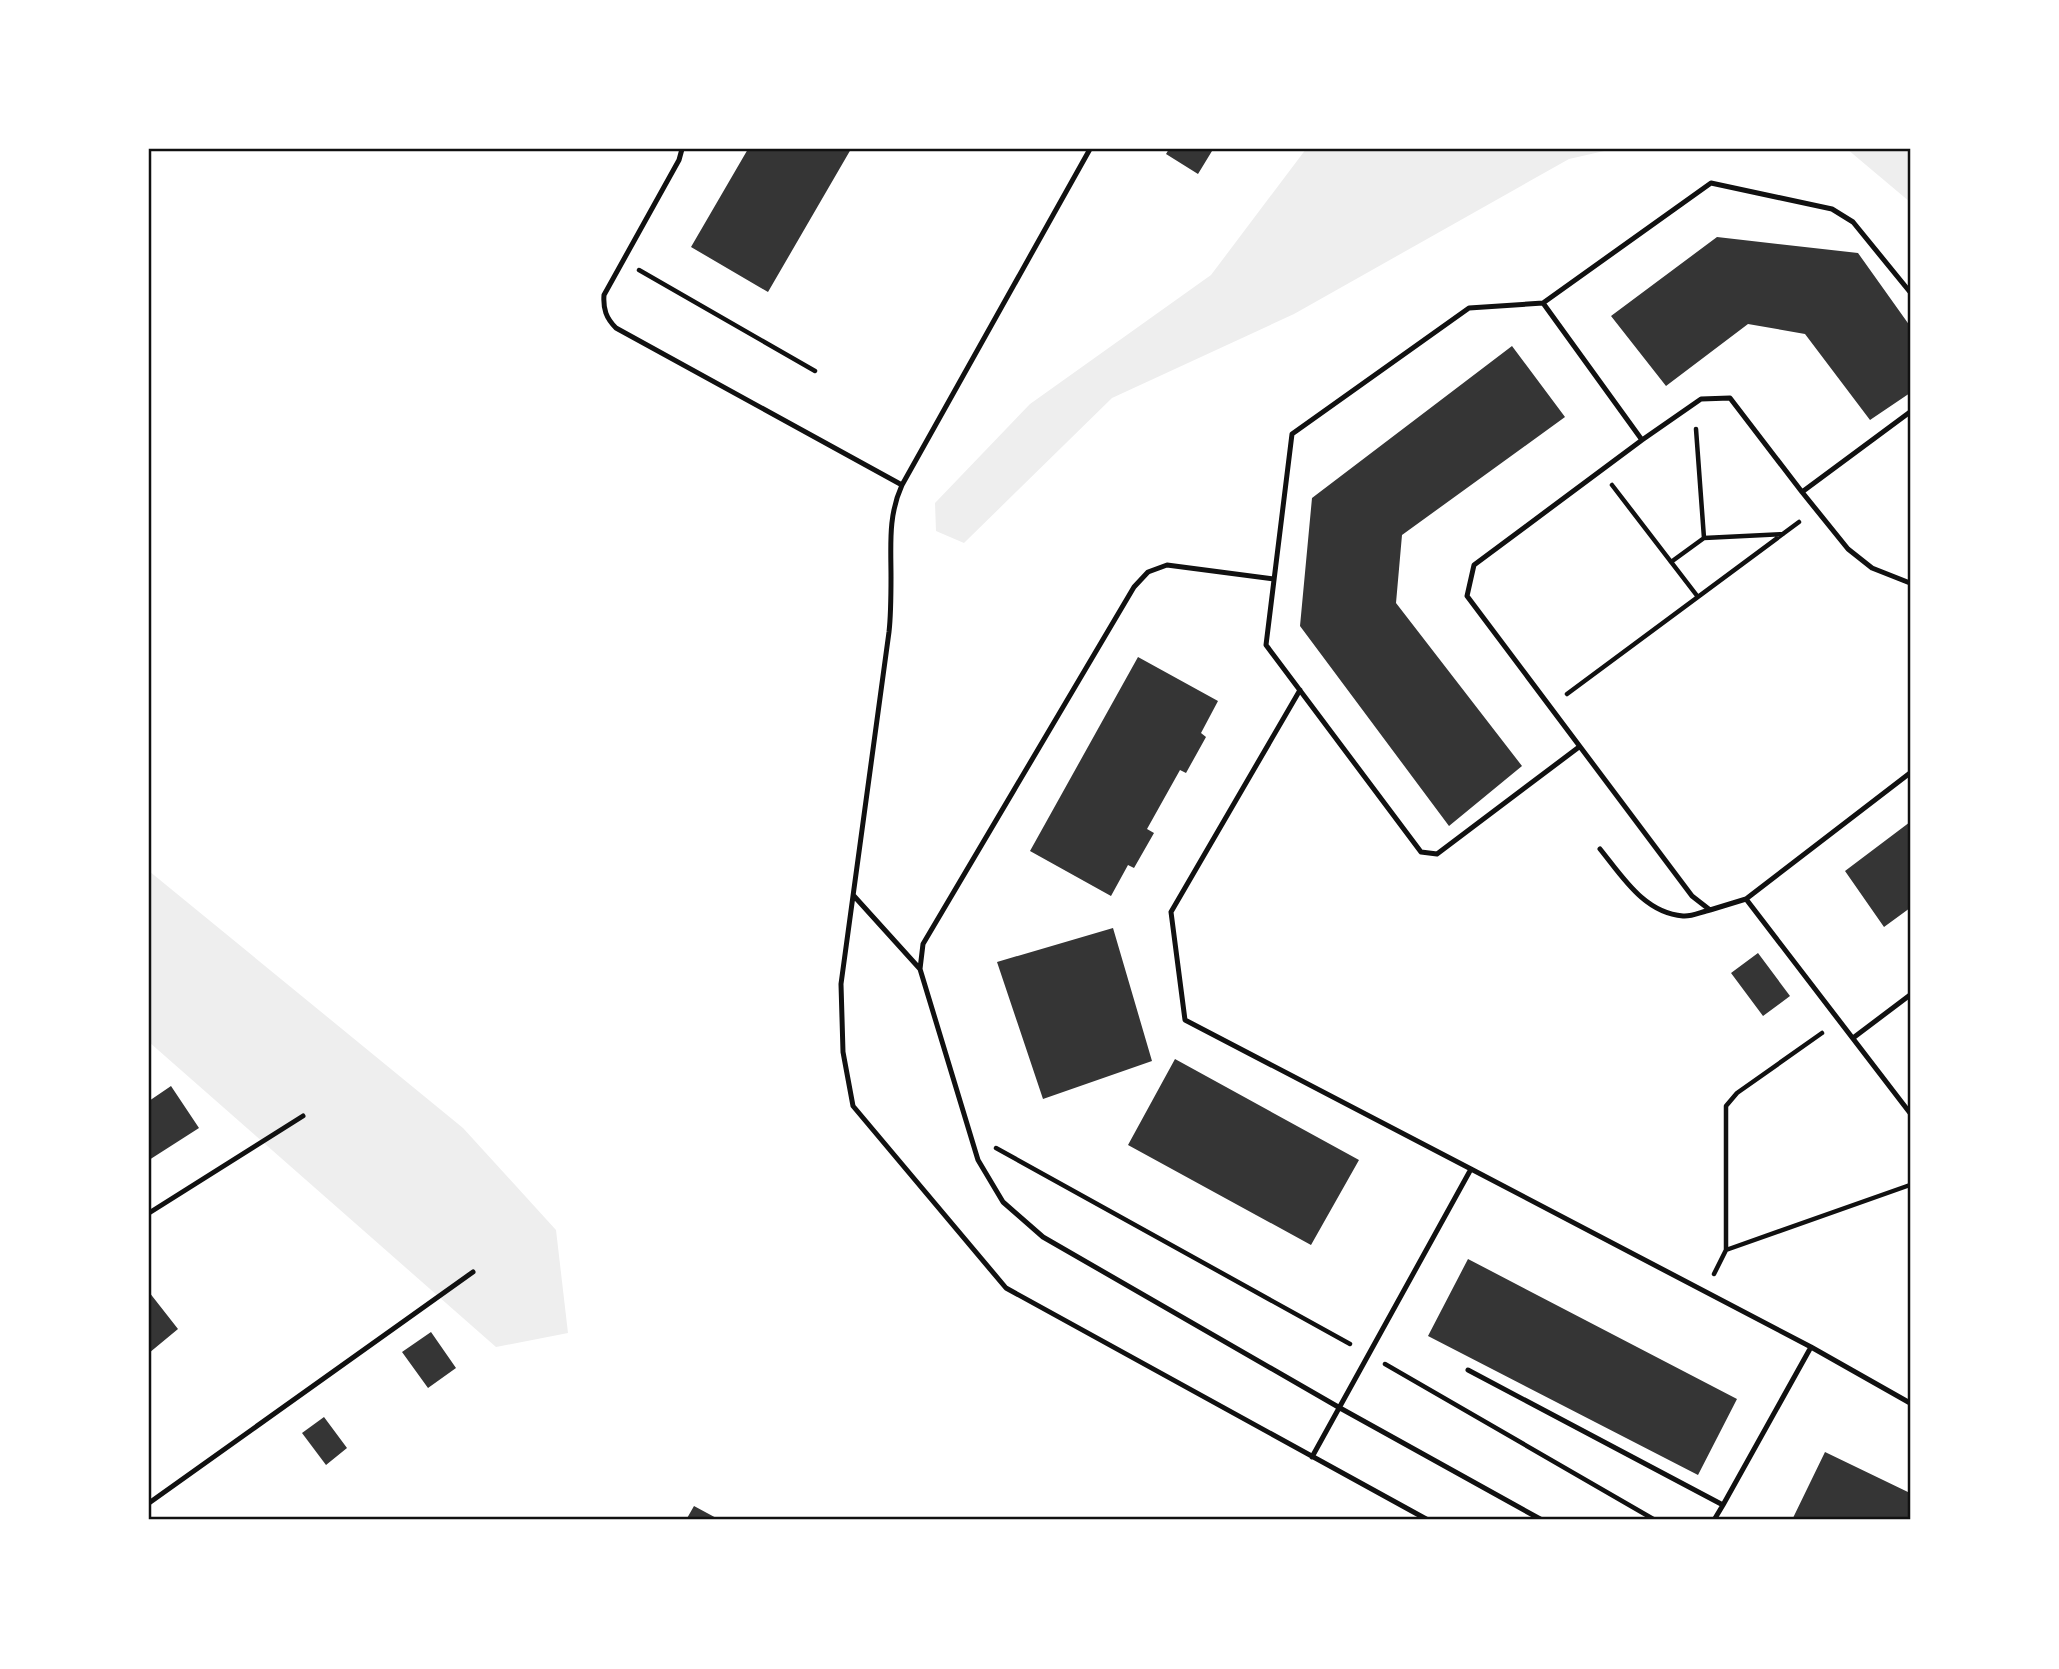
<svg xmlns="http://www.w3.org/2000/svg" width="2059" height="1669" font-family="Inter,sans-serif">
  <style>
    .green { fill: #eee }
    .building { fill: #353535 }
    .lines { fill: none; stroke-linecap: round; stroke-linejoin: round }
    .path { stroke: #111; stroke-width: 4.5 }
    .service { stroke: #111; stroke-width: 5 }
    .neatline { fill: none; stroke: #111; stroke-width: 2.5 }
  </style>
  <rect width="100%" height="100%" fill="#fff"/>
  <path class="green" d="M1306,149h307l-44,10 -275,155 -182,84 -148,145 -28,-12 -1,-28 95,-99 181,-129z
    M1847,149h63v53z
    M149,871l314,257 93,102 12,103 -72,14 -347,-305z"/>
  <path class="building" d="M748,149h103l-83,143 -77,-45z
    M1169,149h39l4,2 -14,23 -32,-20z
    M1717,237l141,16 52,73v67l-40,27 -65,-86 -57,-10 -82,62 -55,-70z
    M1512,346l53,71 -163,118 -6,68 126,163 -73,60 -149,-200 12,-128z
    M1138,657l80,44 -17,32 5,4 -20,36 -6,-3 -33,59 7,4 -20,35 -6,-3 -17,31 -81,-45z
    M1910,822v86l-26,19 -39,-56z
    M1113,928l39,133 -109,38 -46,-137z
    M1758,953l32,43 -27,20 -32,-43z
    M1175,1059l184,101 -48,85 -183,-100z
    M171,1086l28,42 -50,32v-59z
    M1468,1259l269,140 -39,76 -270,-139z
    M149,1292l29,37 -29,24z
    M431,1332l25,36 -28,20 -26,-36z
    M324,1417l23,31 -21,17 -24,-32z
    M1825,1452l85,41v27h-118z
    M694,1506l26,14h-34z"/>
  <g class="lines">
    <path class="path" d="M639,270l176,101
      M1612,485l86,112
      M1704,538l79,-4
      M1671,562l33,-24 -8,-109
      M1567,694l232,-172
      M1822,1033l-85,60 -11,13v144l184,-65
      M996,1148l354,196
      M1714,1274l12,-24
      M1385,1364l270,156"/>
    <path class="service" d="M682,149l-3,11 -75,135c-1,14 2,23 12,33l286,157 188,-336
      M1543,303l-74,5 -177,126 -26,211 155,207 16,2 142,-107
      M1642,440l-99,-137 168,-120 121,26 21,13 57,70
      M902,485c-14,31 -11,59 -11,92 0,18 0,37 -2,55l-48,352 2,68 10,54 153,182 422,232
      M1802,492l108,-80
      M1274,579l-107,-14 -19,7 -14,15 -211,357 -3,25 58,191 25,42 40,35 297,171 202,112
      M1910,583l-38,-15 -24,-19 -46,-57 -72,-94 -29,1 -59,41 -168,125 -7,31 225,300 18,14 36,-11 164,-126
      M1300,690l-129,222 14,108 286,149
      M1600,849c22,27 44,64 83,67 8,1 18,-4 27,-6
      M854,896l66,73
      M1746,899l164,214
      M1853,1038l57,-43
      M149,1213l154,-97
      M1468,1370l255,135 88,-158
      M1312,1457l159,-288 340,178 99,56
      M149,1503l324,-231
      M1714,1520l9,-15"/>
  </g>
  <rect width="2059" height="1669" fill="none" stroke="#ffffff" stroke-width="301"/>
  <rect x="150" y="150" width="1759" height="1368" class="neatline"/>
</svg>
